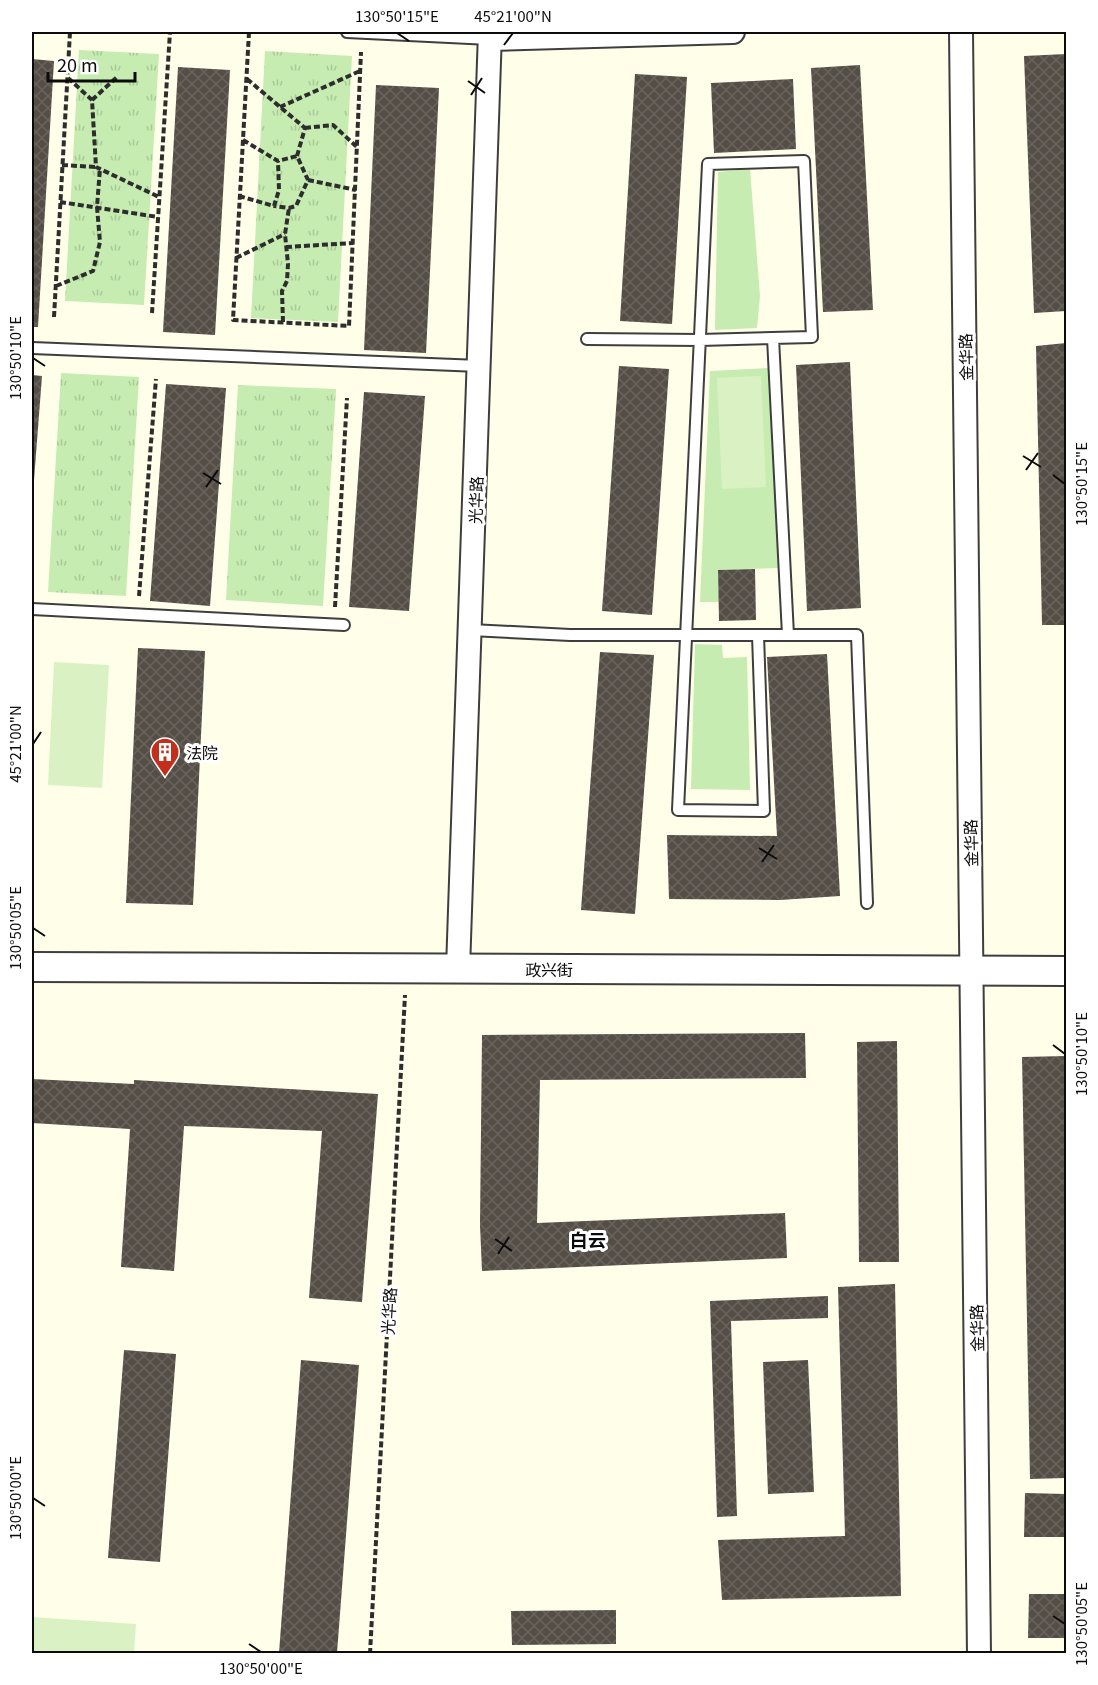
<svg xmlns="http://www.w3.org/2000/svg" width="1098" height="1685" font-family="Georgia,'Noto Sans SC',serif">
  <style>
    .grass { fill: #c6ecb1 }
    .park { fill: url(#park-tufts) }
    .pitch { fill: #daf2c3 }
    .building { fill: url(#building-cross-hatch) }
    .lines { fill: none; stroke-linecap: round; stroke-linejoin: round }
    .service-casing { stroke: #3e3e3e; stroke-width: 14 }
    .minor-casing { stroke: #3e3e3e; stroke-width: 26 }
    .tertiary-casing { stroke: #3e3e3e; stroke-width: 32 }
    .path { stroke: #2d2d2d; stroke-width: 4; stroke-dasharray: 6 3; stroke-linecap: butt }
    .service { stroke: #fff; stroke-width: 10 }
    .minor { stroke: #fff; stroke-width: 22 }
    .tertiary { stroke: #fff; stroke-width: 28 }
    .ticks { fill: none; stroke: #0b0b0b; stroke-width: 2 }
    .labels { text-anchor: middle; dominant-baseline: central; stroke-width: 6; stroke-linejoin: round; paint-order: stroke }
    .street-label { font-size: 16px; fill: #0b0b0b; stroke: #fff }
    .poi-label { font-size: 16px; fill: #0b0b0b; stroke: #fff; text-anchor: start }
    .neighbourhood-label { font-size: 18px; font-weight: bold; fill: #0b0b0b; stroke: #fff }
    .neatline { fill: none; stroke: #0b0b0b; stroke-width: 2 }
    .ticks-label { font-size: 15px; text-anchor: middle; fill: #0b0b0b }
  </style>
  <defs>
    <pattern id="park-tufts" width="24" height="20" patternUnits="userSpaceOnUse" patternTransform="scale(1.5)"><rect width="24" height="20" fill="#c6ecb1"/><path d="M3 7l-1-3M5 7V3M7 7l1-3M15 17l-1-3M17 17v-4M19 17l1-3" fill="none" stroke="#a9c997"/></pattern>
    <pattern id="building-cross-hatch" width="8" height="8" patternUnits="userSpaceOnUse" patternTransform="scale(1.5)"><rect width="8" height="8" fill="#554e47"/><path d="M0 0l8 8M0 8l8-8" fill="none" stroke="#68635d"/></pattern>
  </defs>
  <rect width="100%" height="100%" fill="#fffee9"/>
  <path class="grass" d="M750,169l10,127 -3,32 -42,2 3,-158z
    M769,368l9,200 -60,2 1,32h-19l10,-231z
    M695,644l27,1 1,13 24,-1 3,133 -59,-1z"/>
  <path class="park" d="M79,50l80,4 -15,251 -79,-4z
    M265,51l87,5 -14,266 -87,-4z
    M61,373l78,4 -13,219 -78,-4z
    M238,385l98,4 -13,217 -97,-6z"/>
  <path class="pitch" d="M761,376l5,111 -44,2 -5,-111z
    M54,662l55,3 -7,123 -54,-3z
    M32,1617l104,7 -2,29h-102z"/>
  <path class="building" d="M1066,54v257l-32,2 -10,-257z
    M32,59l22,2 -16,266h-6z
    M860,65l13,245 -50,2 -12,-244z
    M178,67l52,3 -15,265 -52,-3z
    M635,74l52,3 -15,247 -52,-3z
    M793,79l3,70 -82,4 -3,-70z
    M376,85l63,3 -13,265 -62,-3z
    M1066,343v282h-24l-6,-279z
    M850,362l11,246 -54,3 -11,-246z
    M619,366l50,3 -17,246 -50,-4z
    M32,375l10,1 -9,117h-1z
    M166,384l60,4 -16,218 -60,-5z
    M364,392l61,4 -16,215 -60,-4z
    M755,569l1,51 -37,1 -1,-51z
    M138,648l67,3 -12,254 -67,-2z
    M600,652l54,3 -19,259 -54,-4z
    M827,654l13,242 -60,4 -111,-1 -2,-64 110,1 -10,-179z
    M805,1033l1,45 -266,2 -3,143 248,-10 2,45 -305,13 -2,-46 2,-190z
    M897,1041l2,221h-40l-2,-220z
    M1066,1056v422l-36,1 -8,-422z
    M32,1079l102,5v-4l244,14 -16,208 -53,-4 13,-167 -138,-5 -10,145 -53,-4 9,-138 -98,-6z
    M895,1284l6,312 -179,4 -4,-60 127,-4 -7,-249z
    M828,1296v22l-97,3 6,195 -20,1 -7,-216z
    M124,1350l52,4 -16,208 -52,-4z
    M301,1360l58,5 -22,288h-58z
    M808,1360l6,132 -46,2 -5,-132z
    M1025,1493l41,1v43h-42z
    M1029,1594h37v44h-38z
    M616,1610v34l-104,1 -1,-34z"/>
  <g class="lines">
    <g class="service-casing">
      <path id="service" d="M347,32l143,7
        M773,338l15,297
        M587,339l113,1 112,-3 -8,-176 -96,3c-10,216 -20,431 -30,646l86,1 -6,-176
        M32,348l448,18
        M32,609l312,16
        M471,630l99,5h287l10,268"/>
    </g>
    <g class="minor-casing">
      <path id="minor" d="M961,32l18,1622
        M490,39l243,-7
        M458,969l32,-937"/>
    </g>
    <g class="tertiary-casing">
      <path id="tertiary" d="M32,967l1034,4"/>
    </g>
    <path class="path" d="M249,32l-16,288 116,6 12,-274
      M68,78l24,22 4,67 63,30
      M247,79l58,49 -8,28 11,24 -12,26 -7,2 -15,-2
      M92,100l25,-23
      M280,107l80,-36
      M305,128l28,-3 24,22
      M243,140l35,21 19,-5
      M62,165l34,2
      M308,180l48,10
      M239,196l35,10 5,-16 -1,-29
      M60,202l98,15
      M286,247l67,-4
      M236,258l49,-24
      M56,286l37,-15 7,-29 -3,-35 3,-39
      M152,313l18,-281
      M54,317l16,-285
      M283,322l-1,-31 5,-10 1,-17 -3,-30 4,-26
      M139,596l17,-217
      M335,607l12,-209
      M370,1654l35,-659"/>
    <use href="#service" class="service"/>
    <use href="#minor" class="minor"/>
    <use href="#tertiary" class="tertiary"/>
  </g>
  <path class="ticks" d="M397,33l12,8M504,45l9,-12M468,81l17,12M471,95l11,-17M33,358l12,8M1023,456l18,11M1026,470l12,-17M203,473l18,11M1053,475l12,9M206,487l12,-17M33,744l8,-12M759,848l18,11M762,862l12,-17M33,928l12,8M1053,1045l12,9M495,1239l17,12M498,1254l11,-17M33,1498l12,8M1053,1616l12,8M249,1644l12,8"/>
  <defs>
    <g id="building-pin" transform="scale(1.5)"><path d="M0 17L-7.5 6A9.5 9.5 0 1 1 7.5 6Z" fill="#c42f1b" stroke="#fff"/><path d="M-4-6H4V6H1V3H-1V6H-4ZM-2.5-4.3h1.7v1.8h-1.7ZM.8-4.3h1.7v1.8H.8ZM-2.5-1h1.7V.8h-1.7ZM.8-1h1.7V.8H.8Z" fill="#fff"/></g>
  </defs>
  <g fill-rule="evenodd">
    <use href="#building-pin" x="165" y="752"/>
  </g>
  <g class="labels">
    <g class="street-label">
      <text transform="translate(965 357) rotate(-91)">金华路</text>
      <text transform="translate(475 500) rotate(-88)">光华路</text>
      <text transform="translate(970 843) rotate(-91)">金华路</text>
      <text x="549" y="969">政兴街</text>
      <text transform="translate(388 1311) rotate(-87)">光华路</text>
      <text transform="translate(976 1328) rotate(-91)">金华路</text>
    </g>
    <g class="poi-label">
      <text x="186" y="752">法院</text>
    </g>
    <g class="neighbourhood-label">
      <text x="588" y="1239">白云</text>
    </g>
  </g>
  <rect width="1098" height="1685" fill="none" stroke="#ffffff" stroke-width="66"/>
  <path d="M48 72v9h87v-9" fill="none" stroke="#0b0b0b" stroke-width="3"/>
  <text x="57" y="72" font-size="18" fill="#0b0b0b" stroke="#ffffff" stroke-width="4.5" paint-order="stroke">20 m</text>
  <rect x="33" y="33" width="1032" height="1619" class="neatline"/>
  <g class="ticks-label">
    <text x="397" y="22">130°50'15"E</text>
    <text x="513" y="22">45°21'00"N</text>
    <text transform="translate(16 358) rotate(-90)" y="5">130°50'10"E</text>
    <text transform="translate(1082 484) rotate(-90)" y="5">130°50'15"E</text>
    <text transform="translate(16 744) rotate(-90)" y="5">45°21'00"N</text>
    <text transform="translate(16 928) rotate(-90)" y="5">130°50'05"E</text>
    <text transform="translate(1082 1054) rotate(-90)" y="5">130°50'10"E</text>
    <text transform="translate(16 1498) rotate(-90)" y="5">130°50'00"E</text>
    <text transform="translate(1082 1624) rotate(-90)" y="5">130°50'05"E</text>
    <text x="261" y="1674">130°50'00"E</text>
  </g>
</svg>
